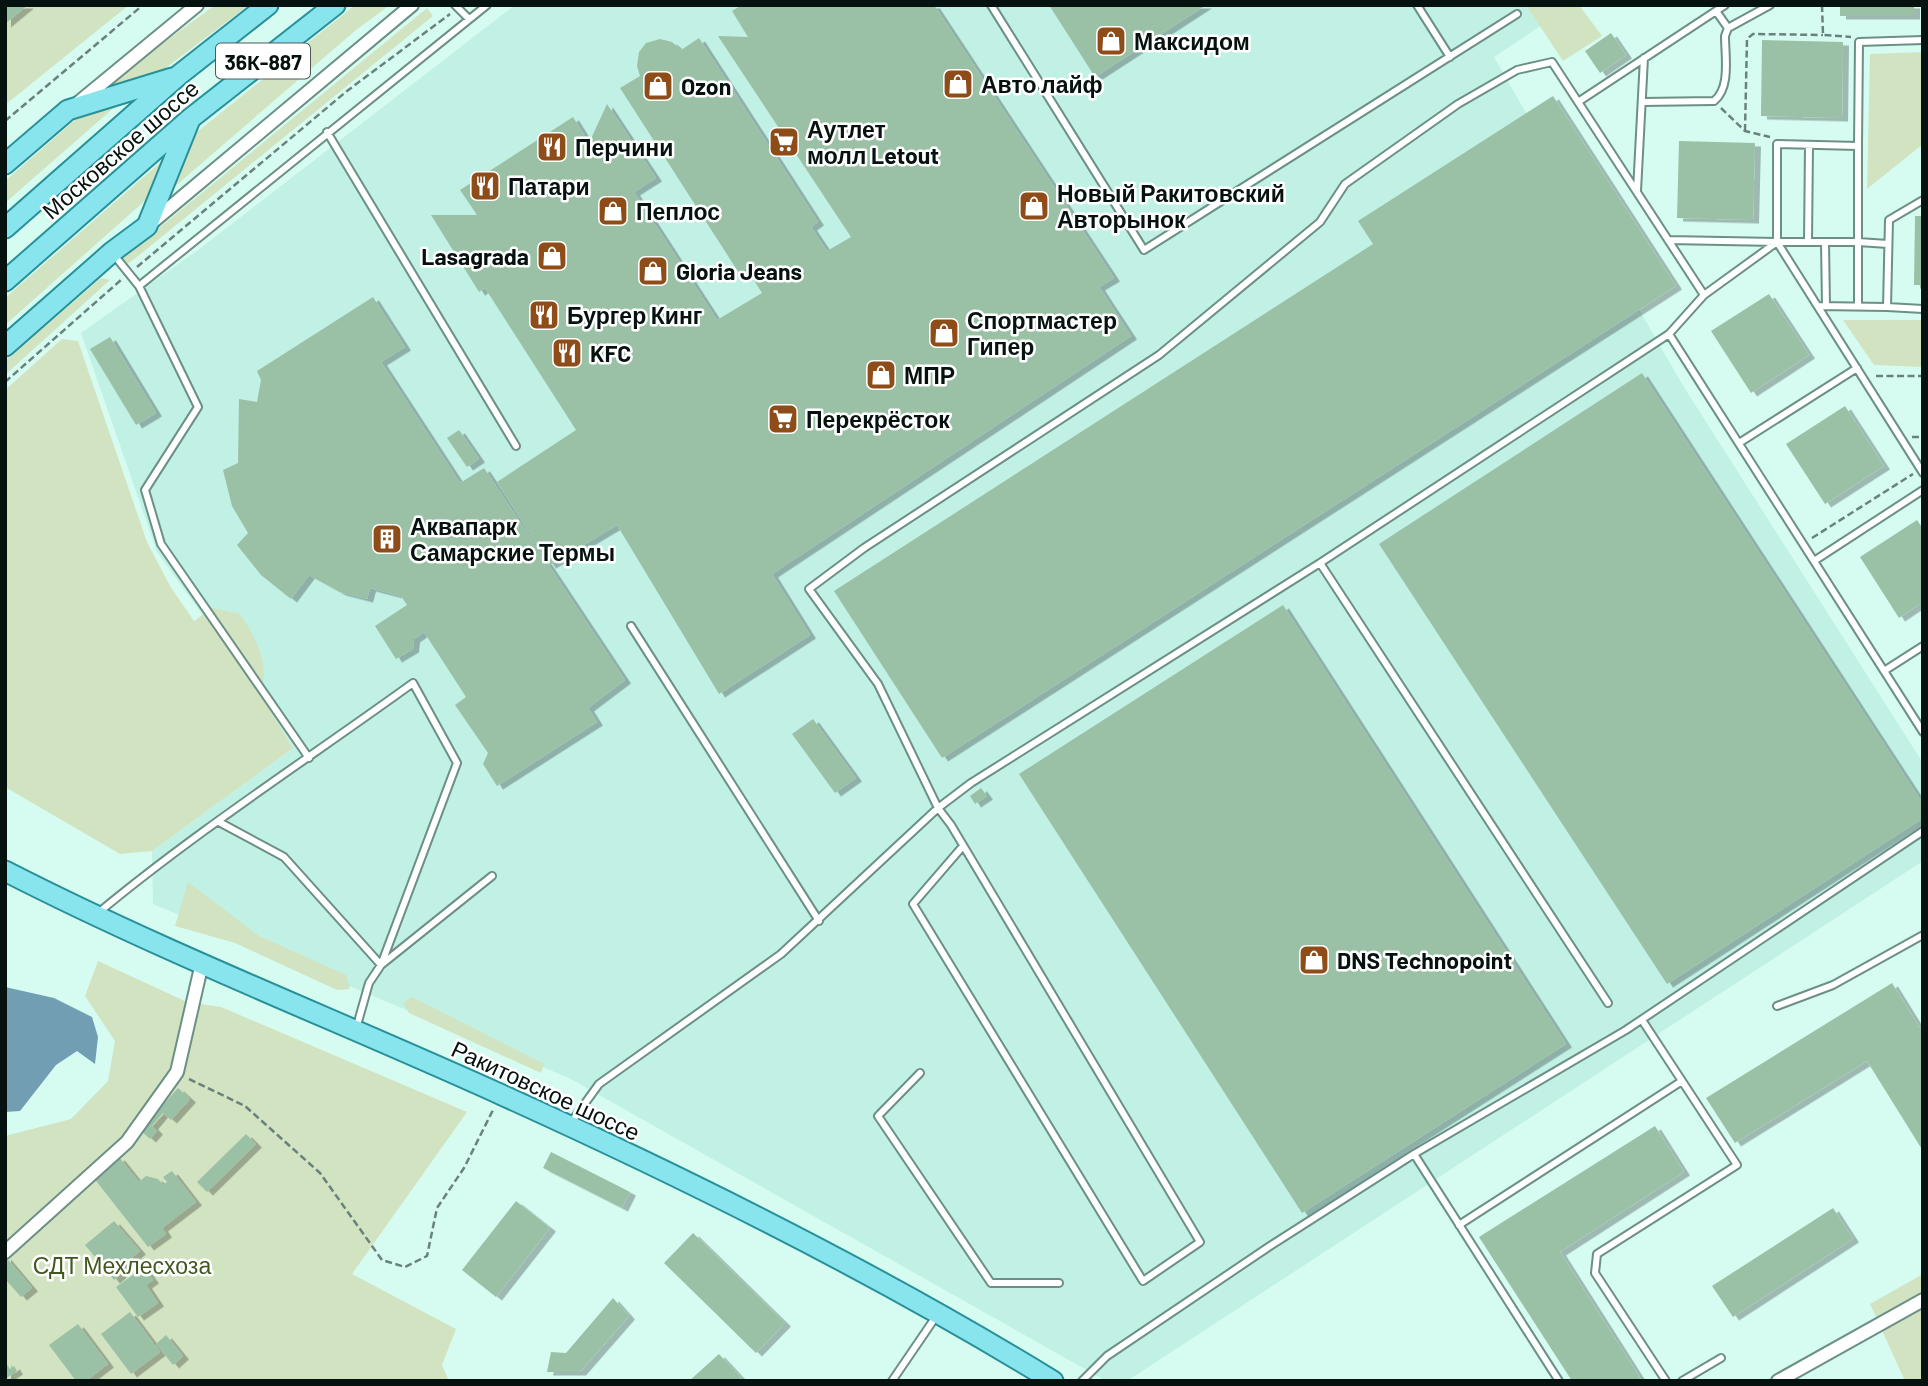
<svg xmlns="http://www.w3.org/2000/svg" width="1928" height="1386" font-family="Barlow,sans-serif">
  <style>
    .built { fill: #c1f0e5 }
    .green { fill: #d2e3c1 }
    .water { fill: #729eb3 }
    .building { fill: #9ac1a5; filter: url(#shadow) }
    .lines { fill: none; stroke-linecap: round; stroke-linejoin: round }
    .lane-casing { stroke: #6c8f86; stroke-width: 10 }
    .street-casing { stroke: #6c8f86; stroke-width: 16 }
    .primary-casing { stroke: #289098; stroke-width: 23 }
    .path { stroke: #69827b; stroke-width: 2.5; stroke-dasharray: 7 3.5; stroke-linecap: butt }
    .lane { stroke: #fff; stroke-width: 6 }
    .street { stroke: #fff; stroke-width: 12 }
    .primary { stroke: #89e5ed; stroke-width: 19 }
    .labels { text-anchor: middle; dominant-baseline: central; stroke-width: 5; stroke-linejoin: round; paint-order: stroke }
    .shield { fill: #fff; stroke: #505957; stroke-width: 2 }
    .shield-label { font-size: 21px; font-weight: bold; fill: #05120f }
    .poi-label { font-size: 23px; font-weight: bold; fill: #05120f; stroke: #fff; text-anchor: start }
    .street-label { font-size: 23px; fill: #05120f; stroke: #fff }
    .park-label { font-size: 23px; fill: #415920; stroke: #fff }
  </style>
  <defs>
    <filter id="shadow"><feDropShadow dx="6" dy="3.5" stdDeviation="0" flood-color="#0004"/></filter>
  </defs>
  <rect width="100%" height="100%" fill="#d6fcf2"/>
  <path class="built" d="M515,5h1057l-78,52 188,327 241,379v98l-796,520h-21l-537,-303 -416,-174 -1,-53 141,-103 -32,-52 -104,-144 -76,-219 117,-83z"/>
  <path class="green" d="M28,5h101l-124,100v-81z
    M215,5h34l-90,68 -69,24z
    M355,5h35l-34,25 -191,165 32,-63z
    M1526,5h53l23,31 -39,25z
    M427,8l6,8 -296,241 -11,8 -7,-4z
    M1923,52v92l-56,45 3,-135z
    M117,105l-112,98v-22l70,-61z
    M170,154l-13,36 -152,135v-27z
    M101,278l9,2 -105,95v-14z
    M1843,320h80v47l-49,-2z
    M62,339l16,2 69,201 23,44 24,35 18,-13 28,6c18,27 29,49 21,82l32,52 -141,103 -32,3 -115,-67v-397z
    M188,882l71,54 87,39 4,14 -13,1 -102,-47 -60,-17z
    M98,961l89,41 34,5 246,105 -115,162 104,55 -14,36 7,16h-444v-245l66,-17 37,-38 7,-40 -30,-45z
    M412,997l132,67 -3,9 -132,-60 -6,-10z
    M1923,1274v107h-18l-35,-77z"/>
  <path class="water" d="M5,987l49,11 38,19 6,20 -3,27 -18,-13 -21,14 -36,46 -15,1z"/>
  <path class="building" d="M5,5h23l-23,19z
    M742,5h192l180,273 -15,9 32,49 -359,238 38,61 -91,59 -102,-169 -67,40 -53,-83 79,-52 -91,-142 -6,4 -48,-77h46l-17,-25 113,-73 16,26 18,-39 49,74 -22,14 83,128 45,-27 -16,-25 -7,5 -119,-185 20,-12 -3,-10 2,-14 7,-9 14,-4 12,3 9,8 18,-12 119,184 -7,5 16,24 24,-14 -133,-201 30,1 -16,-26z
    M1049,5h157l-111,72z
    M1840,5h74v11h-74z
    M1611,33l15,22 -26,18 -15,-22z
    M1762,40l81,2 -1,76 -81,-2z
    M1553,96l123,190 -734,472 -108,-167 539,-347 -15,-23z
    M1679,141l76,2 -2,77 -76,-2z
    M1915,216h8v69h-9z
    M1769,294l40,61 -58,38 -40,-62z
    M373,297l32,50 -24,15 79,121 24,-15 141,212 -37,28 9,14 -100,64 -14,-22 5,-11 -33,-48 11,-8 -42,-65 -10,7 -1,10 -17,10 -21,-33 32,-21 -6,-9 -31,-8 -3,11 -27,-7 -31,-17 -18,24 -30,-24 -24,-30 11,-12 -16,-27 -9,-36 15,-7 1,-64 18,3 4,-22 -4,-9z
    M110,337l46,76 -20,12 -46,-76z
    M1642,373l281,431v14l-256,166 -288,-440z
    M1845,406l39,60 -59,38 -39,-60z
    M459,430l20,29 -12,8 -20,-29z
    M1917,520l6,9v73l-24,16 -39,-61z
    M1283,605l283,439 -264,169 -283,-439z
    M813,719l43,59 -21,15 -43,-59z
    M981,788l6,8 -12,8 -5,-8z
    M1892,983l31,50v118l-56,-90 -132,82 -29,-45z
    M178,1088l12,11 -19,21 -8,-7 -11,13 5,5 -7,8 -10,-9z
    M1655,1126l29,46 -124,80 82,129h-70l-93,-144z
    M246,1134l10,10 -49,48 -10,-10z
    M551,1152l79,40 -8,16 -79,-40z
    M119,1157l20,25 7,-6 12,3 5,6 4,-3 -4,-5 9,-6 24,31 -34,26 4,6 -18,13 -55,-70z
    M516,1201l34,27 -54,69 -34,-27z
    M1833,1208l20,31 -120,78 -21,-31z
    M114,1221l26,30 -22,18 3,5 -7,6 -29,-35z
    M693,1233l92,90 -29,30 -92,-90z
    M5,1256l27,32 -11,9 -16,-18z
    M140,1262l13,18 -7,5 12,18 -20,14 -22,-30 21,-15 -4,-5z
    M613,1298l16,18 -49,56h-33l4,-20 15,1z
    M130,1312l30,40 -29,22 -30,-40z
    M78,1324l30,40 -22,17h-10l-27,-36z
    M166,1335l17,21 -10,9 -17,-21z
    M719,1354l25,27h-55z
    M5,1362l5,7 4,-3 3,5 -12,8z"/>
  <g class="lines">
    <g class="lane-casing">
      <path id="lane" d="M455,5l14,14
        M991,5l153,245 373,-236
        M1417,5l33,52
        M1716,11l12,17
        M1923,40l-64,2 -1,104 -81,-2v98l146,231
        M1578,102l147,-97
        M1642,102l72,-1c17,-13 11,-45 11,-65l3,-8 42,-23
        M327,132l189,314
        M1858,146v96l30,2
        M1637,191l7,-133
        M1923,200l-34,20 -2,87 36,2
        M1777,242h81v64
        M1808,242l1,-97
        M1825,242l1,64
        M114,255l25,31 348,-281
        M139,286l59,121 -53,83 16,54 148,214
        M1818,306l69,1
        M1669,334l254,398
        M1739,443l118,-75
        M1814,561l109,-71
        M1320,563l288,440
        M631,626l188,295
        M1884,671l39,-25
        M963,846l-50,58 230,377 57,-39 -249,-417 -13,-17 -60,-124 -69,-95 55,-41 295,-193 161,-133 25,-38 113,-80 59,-34 35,-8 152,233
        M98,913c100,-83 210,-154 315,-230l44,80 -76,202 -97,-108 -65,-35
        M1777,1006l56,-21 90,-50
        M356,1029l13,-46 12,-18 111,-89
        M920,1073l-42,43 113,167h68
        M570,1124l29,-40 182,-130 157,-146 33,-25 349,-220 349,-229 35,-39 73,-53 -109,-2
        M1414,1154l145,227
        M1459,1225l223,-144 -40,-61
        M892,1381l45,-66
        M1082,1381l25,-25 163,-110 144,-92 212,-124 297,-199
        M1666,1381l-71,-108 2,-19 140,-89 -55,-84
        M1682,1381l39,-23"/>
    </g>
    <g class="street-casing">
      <path id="street" d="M78,103l119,-98
        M150,224l262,-219
        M5,1252l122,-110 50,-70 25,-109
        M1778,1381l145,-81"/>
    </g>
    <g class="primary-casing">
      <path id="primary" d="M5,164l63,-54 104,-32
        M5,228l174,-153 89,-70
        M5,281l186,-163 144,-113
        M5,346l107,-94 35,-26 42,-104
        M5,871c162,83 332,149 497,224 188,85 375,178 551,286"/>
    </g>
    <path class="path" d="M1822,5l1,30 28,2
      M1721,108l24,23 25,6
      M5,121l138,-116
      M1745,131l2,-92 6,-5 70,1
      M137,267l210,-176 103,-77
      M1876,376h47
      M5,382l116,-102
      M1912,437h11
      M1812,538l101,-64
      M189,1079l56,27 75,67 62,87 23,7 22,-11 10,-48 27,-40 29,-58"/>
    <use href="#lane" class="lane"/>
    <use href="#street" class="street"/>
    <use href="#primary" class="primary"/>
  </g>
  <defs>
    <g id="shop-square" transform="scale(1.575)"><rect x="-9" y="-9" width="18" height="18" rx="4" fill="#8e4c19" stroke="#fff"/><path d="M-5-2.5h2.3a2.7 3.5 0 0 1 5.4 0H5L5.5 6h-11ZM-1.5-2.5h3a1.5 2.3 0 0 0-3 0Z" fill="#fff"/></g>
    <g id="supermarket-square" transform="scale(1.575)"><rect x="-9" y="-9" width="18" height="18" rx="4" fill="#8e4c19" stroke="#fff"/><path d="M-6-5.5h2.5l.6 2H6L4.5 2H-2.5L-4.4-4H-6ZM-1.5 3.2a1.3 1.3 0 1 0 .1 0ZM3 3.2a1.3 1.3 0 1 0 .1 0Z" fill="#fff"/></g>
    <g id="restaurant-square" transform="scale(1.575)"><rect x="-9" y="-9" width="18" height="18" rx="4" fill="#8e4c19" stroke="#fff"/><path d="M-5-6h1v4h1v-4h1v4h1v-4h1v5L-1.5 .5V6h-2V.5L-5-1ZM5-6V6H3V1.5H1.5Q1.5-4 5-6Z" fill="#fff"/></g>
    <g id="building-square" transform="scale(1.575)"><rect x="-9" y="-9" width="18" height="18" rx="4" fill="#8e4c19" stroke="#fff"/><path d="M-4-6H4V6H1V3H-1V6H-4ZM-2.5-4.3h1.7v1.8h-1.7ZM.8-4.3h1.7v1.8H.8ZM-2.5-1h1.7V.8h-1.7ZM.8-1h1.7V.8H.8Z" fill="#fff"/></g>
  </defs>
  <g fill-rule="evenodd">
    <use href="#shop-square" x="1111" y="41"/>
    <use href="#shop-square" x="958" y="84"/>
    <use href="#shop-square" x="658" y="86"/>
    <use href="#supermarket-square" x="784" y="142"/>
    <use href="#restaurant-square" x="552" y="147"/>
    <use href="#restaurant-square" x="485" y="186"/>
    <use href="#shop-square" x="1034" y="206"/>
    <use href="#shop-square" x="613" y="211"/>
    <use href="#shop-square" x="552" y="256"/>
    <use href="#shop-square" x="653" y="271"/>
    <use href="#restaurant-square" x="544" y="315"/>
    <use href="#shop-square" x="944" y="333"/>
    <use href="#restaurant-square" x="567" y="353"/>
    <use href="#shop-square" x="881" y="375"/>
    <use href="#supermarket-square" x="783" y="419"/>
    <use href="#building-square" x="387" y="539"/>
    <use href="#shop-square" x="1314" y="960"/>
  </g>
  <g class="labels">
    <rect class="shield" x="216" y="43.5" width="94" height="35" rx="5"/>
    <g class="shield-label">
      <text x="263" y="61">36К-887</text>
    </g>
    <g class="poi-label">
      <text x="1134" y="41">Максидом</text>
      <text x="981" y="84">Авто лайф</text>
      <text x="681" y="86">Ozon</text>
      <text x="807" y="129">Аутлет<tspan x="807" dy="26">молл Letout</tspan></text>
      <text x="575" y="147">Перчини</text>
      <text x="508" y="186">Патари</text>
      <text x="1057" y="193">Новый Ракитовский<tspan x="1057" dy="26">Авторынок</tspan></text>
      <text x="636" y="211">Пеплос</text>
      <text x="529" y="256" text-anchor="end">Lasagrada</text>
      <text x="676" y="271">Gloria Jeans</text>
      <text x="567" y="315">Бургер Кинг</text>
      <text x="967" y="320">Спортмастер<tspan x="967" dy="26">Гипер</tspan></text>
      <text x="590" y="353">KFC</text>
      <text x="904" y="375">МПР</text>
      <text x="806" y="419">Перекрёсток</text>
      <text x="410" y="526">Аквапарк<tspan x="410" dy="26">Самарские Термы</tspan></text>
      <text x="1337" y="960">DNS Technopoint</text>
    </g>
    <g class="street-label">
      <text transform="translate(120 149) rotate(-41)">Московское шоссе</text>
      <text transform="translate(546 1090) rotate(25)">Ракитовское шоссе</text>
    </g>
    <g class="park-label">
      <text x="122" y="1265">СДТ Мехлесхоза</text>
    </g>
  </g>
  <rect width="1928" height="1386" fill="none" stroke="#05120f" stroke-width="14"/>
</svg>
